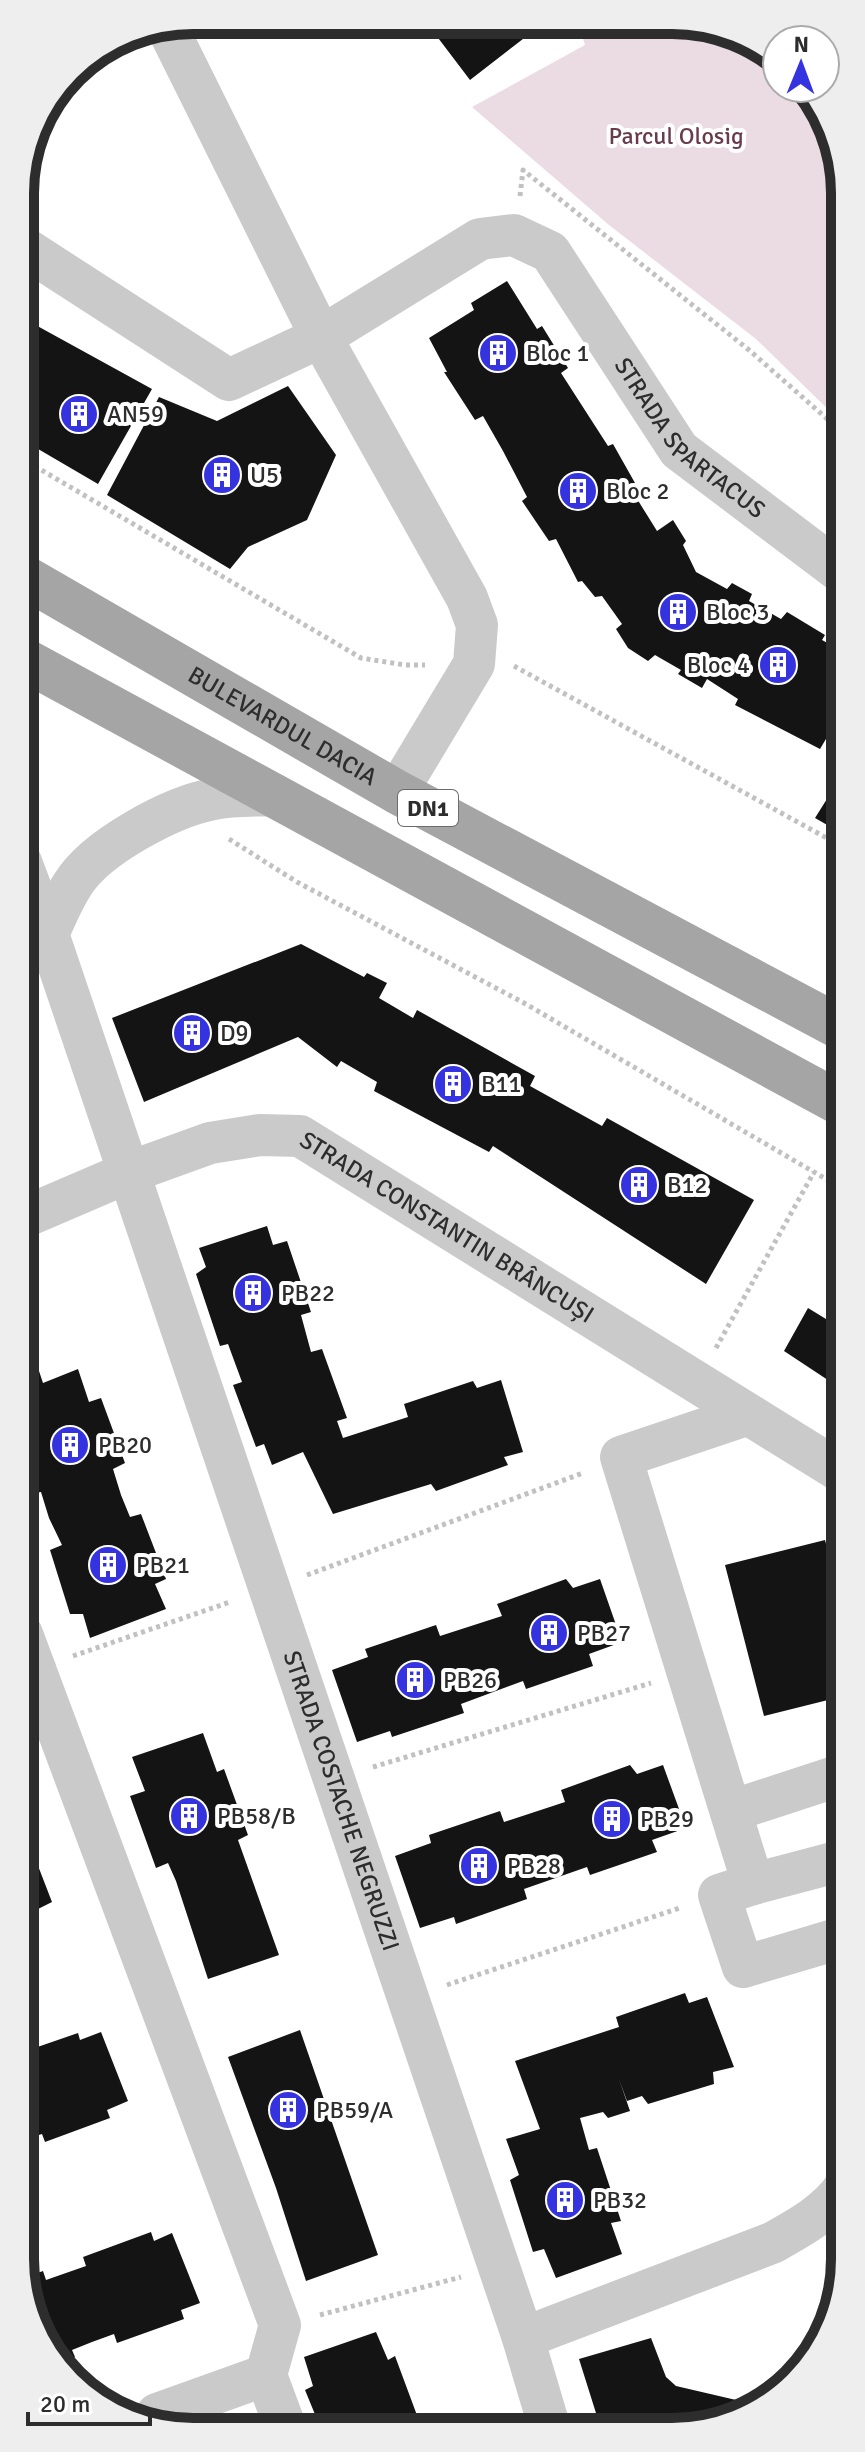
<svg xmlns="http://www.w3.org/2000/svg" width="865" height="2452" font-family="Signika,sans-serif">
  <style>
    .green { fill: #ebdbe2 }
    .building { fill: #141414 }
    .lines { fill: none; stroke-linecap: round; stroke-linejoin: round }
    .path { stroke: #c1c1c1; stroke-width: 5; stroke-dasharray: 4 4; stroke-linecap: butt }
    .minor { stroke: #cacaca; stroke-width: 42 }
    .major { stroke: #a5a5a5; stroke-width: 44 }
    .labels { text-anchor: middle; dominant-baseline: central; stroke-width: 8; stroke-linejoin: round; paint-order: stroke }
    .shield { fill: #fff; stroke: #6c6c6c; stroke-width: 2 }
    .shield-label { font-size: 22px; font-weight: bold; fill: #2d2d2d }
    .park-label { font-size: 24px; fill: #683c4d; stroke: #fff }
    .poi-label { font-size: 24px; fill: #2d2d2d; stroke: #fff; text-anchor: start }
    .street-label { font-size: 24px; fill: #2d2d2d; stroke: #fff }
    .rim { fill: none; stroke: #2d2d2d; stroke-width: 10 }
  </style>
  <rect width="100%" height="100%" fill="#fff"/>
  <path class="green" d="M578,23h128l71,39v26h27l38,71v264l-86,-84 -147,-114 -137,-118 113,-62z"/>
  <path class="building" d="M426,22h119l-75,58z
    M507,281l30,48 5,-3 26,42 -7,5 47,73 5,-2 22,39 -6,3 28,45 16,-11 13,21 -3,4 13,27 31,17 5,-6 20,11 -3,7 32,18 6,-7 38,23 -3,5 20,11v61l-22,37 -85,-44 3,-6 -31,-20 -5,9 -24,-14 3,-4 -26,-15 -7,6 -20,-13 -12,-19 6,-5 -20,-28 -7,1 -13,-16 -4,1 -22,-43 -7,2 -27,-40 5,-4 -24,-46 -20,-35 -8,4 -31,-48h3l-18,-34 45,-28 -3,-7z
    M21,317l131,72 -54,95 -77,-45z
    M288,386l48,69 -29,65 -59,27 -18,22 -123,-74 52,-98 58,24z
    M842,775l1,46v13l-28,-16z
    M301,944l63,33 3,-4 20,10 -8,15 34,20 4,-8 118,66 -5,10 72,40 5,-8 147,82 -48,84 -213,-138 -4,6 -115,-61 3,-9 -36,-21 -4,6 -39,-30 -154,65 -32,-84z
    M267,1226l6,19 14,-4 24,71 -10,3 10,37 11,-3 25,69 -10,3 6,17 65,-21 -4,-13 69,-23 4,7 24,-8 22,72 -19,5 4,8 -72,26 -5,-7 -98,30 -30,-62 -31,13 -8,-21 -8,3 -23,-62 9,-3 -14,-38 -8,2 -24,-72 10,-7 -7,-19z
    M841,1296l2,1v93l-59,-39 24,-43 18,11z
    M23,1323l20,60 35,-14 11,33 12,-4 24,65 -12,6 8,26 9,22 11,-3 25,65 -11,5 11,25 -76,29 -7,-24h-13l-20,-64 12,-5 -13,-27 -8,-26 -12,2 -7,-22z
    M825,1540l19,71v85l-80,20 -39,-151z
    M566,1579l7,9 27,-9 22,63 -33,12 4,12 -67,23 -3,-8 -62,23 3,9 -72,24 -2,-6 -33,11 -25,-72 36,-13 -3,-8 71,-24 4,11 62,-20 -5,-12z
    M203,1733l14,39 7,-3 24,66 -10,5 41,115 -71,24 -32,-98 -8,-18 -12,5 -26,-72 15,-5 -13,-34z
    M630,1765l7,9 26,-9 23,63 -34,12 5,12 -67,23 -3,-8 -63,22 3,10 -71,25 -2,-7 -34,11 -25,-72 36,-13 -2,-8 71,-24 4,11 61,-20 -4,-12z
    M23,1827l29,75 -20,10 3,7 -12,4z
    M685,1993l4,10 18,-6 27,70 -21,5 1,12 -66,20 -6,-8 -15,5 -8,-22 11,32 -22,7 -5,-6 -23,6 9,32 8,-2 24,73 -10,2 11,31 -66,24 -12,-29 -11,3 -23,-72 9,-5 -13,-36 34,-10 -25,-68 104,-34 -3,-10z
    M300,2030l78,225 -72,26 -30,-93 -48,-131z
    M101,2032l27,69 -21,9 3,8 -65,24 -3,-8 -19,6v-88l55,-19 2,7z
    M151,2232l3,9 18,-8 28,70 -19,7 3,9 -67,24 -3,-9 -22,8 -20,8 3,7 -14,6 -38,-70v-15l20,-7 3,9 40,-14 -3,-9z
    M376,2332l12,28 7,-4 23,62 -10,3 3,8h-90l-16,-39 8,-4 -9,-29z
    M651,2338l15,39 10,9 73,17 -43,26h-105l-22,-70z"/>
  <g class="lines">
    <path class="path" d="M520,196l3,-26 226,180 93,82
      M21,458l340,200 44,7h20
      M514,666l329,181
      M229,839l68,43 227,121 319,186
      M716,1348l98,-176
      M307,1575l276,-102
      M73,1656l157,-54
      M373,1767l278,-84
      M447,1985l233,-77
      M320,2315l141,-38"/>
    <g class="minor">
      <path d="M166,25l155,312 146,261 10,27 -3,39 -77,128"/>
      <path id="s1" d="M20,245l209,135 92,-43 159,-98 34,-4 36,17 129,198 163,123"/>
      <path id="s2" d="M21,862l27,72 475,1404 27,91"/>
      <path d="M48,934c8,-17 15,-35 25,-50 23,-37 98,-77 140,-85 20,-4 42,-3 62,-4"/>
      <path id="s3" d="M22,1218l105,-45 83,-30 50,-8 40,1 543,337"/>
      <path d="M746,1415l-125,42 132,427 91,-24"/>
      <path d="M22,1634l13,35"/>
      <path d="M23,1673l12,-4 245,656 -14,50 -109,39"/>
      <path d="M731,1811l113,-37"/>
      <path d="M753,1884l-34,11 24,72 101,-30"/>
      <path d="M523,2338l249,-95c27,-15 55,-30 73,-56"/>
      <path d="M266,2375l20,54"/>
    </g>
    <g class="major">
      <path id="s4" d="M21,575l376,217 446,237"/>
      <path d="M21,658l822,447"/>
    </g>
  </g>
  <defs>
    <g id="building-disc" transform="scale(2)"><circle r="9.5" fill="#3533e0" stroke="#fff"/><path d="M-4-6H4V6H1V3H-1V6H-4ZM-2.5-4.3h1.7v1.8h-1.7ZM.8-4.3h1.7v1.8H.8ZM-2.5-1h1.7V.8h-1.7ZM.8-1h1.7V.8H.8Z" fill="#fff"/></g>
  </defs>
  <g fill-rule="evenodd">
    <use href="#building-disc" x="498" y="353"/>
    <use href="#building-disc" x="79" y="414"/>
    <use href="#building-disc" x="222" y="475"/>
    <use href="#building-disc" x="578" y="491"/>
    <use href="#building-disc" x="678" y="612"/>
    <use href="#building-disc" x="778" y="665"/>
    <use href="#building-disc" x="192" y="1033"/>
    <use href="#building-disc" x="453" y="1084"/>
    <use href="#building-disc" x="639" y="1185"/>
    <use href="#building-disc" x="253" y="1293"/>
    <use href="#building-disc" x="70" y="1445"/>
    <use href="#building-disc" x="108" y="1565"/>
    <use href="#building-disc" x="549" y="1633"/>
    <use href="#building-disc" x="415" y="1680"/>
    <use href="#building-disc" x="189" y="1816"/>
    <use href="#building-disc" x="612" y="1819"/>
    <use href="#building-disc" x="479" y="1866"/>
    <use href="#building-disc" x="288" y="2110"/>
    <use href="#building-disc" x="565" y="2200"/>
  </g>
  <g class="labels">
    <rect class="shield" x="398" y="790" width="60" height="36" rx="6"/>
    <g class="shield-label">
      <text x="428" y="808">DN1</text>
    </g>
    <g class="park-label">
      <text x="676" y="136">Parcul Olosig</text>
    </g>
    <g class="poi-label">
      <text x="526" y="353">Bloc 1</text>
      <text x="107" y="414">AN59</text>
      <text x="250" y="475">U5</text>
      <text x="606" y="491">Bloc 2</text>
      <text x="706" y="612">Bloc 3</text>
      <text x="750" y="665" text-anchor="end">Bloc 4</text>
      <text x="220" y="1033">D9</text>
      <text x="481" y="1084">B11</text>
      <text x="667" y="1185">B12</text>
      <text x="281" y="1293">PB22</text>
      <text x="98" y="1445">PB20</text>
      <text x="136" y="1565">PB21</text>
      <text x="577" y="1633">PB27</text>
      <text x="443" y="1680">PB26</text>
      <text x="217" y="1816">PB58/B</text>
      <text x="640" y="1819">PB29</text>
      <text x="507" y="1866">PB28</text>
      <text x="316" y="2110">PB59/A</text>
      <text x="593" y="2200">PB32</text>
    </g>
    <g class="street-label">
      <text stroke="none"><textPath href="#s1" startOffset="846">STRADA SPARTACUS</textPath></text>
      <text stroke="none"><textPath href="#s4" startOffset="302">BULEVARDUL DACIA</textPath></text>
      <text stroke="none"><textPath href="#s3" startOffset="466">STRADA CONSTANTIN BRÂNCUȘI</textPath></text>
      <text stroke="none"><textPath href="#s2" startOffset="992">STRADA COSTACHE NEGRUZZI</textPath></text>
    </g>
  </g>
  <path d="M0 0H865V2452H0ZM193 34H672A159 159 0 0 1 831 193V2259A159 159 0 0 1 672 2418H193A159 159 0 0 1 34 2259V193A159 159 0 0 1 193 34Z" fill="#eee" fill-rule="evenodd"/>
  <path class="rim" d="M193 34H672A159 159 0 0 1 831 193V2259A159 159 0 0 1 672 2418H193A159 159 0 0 1 34 2259V193A159 159 0 0 1 193 34Z"/>
  <g transform="translate(801 64) rotate(1)"><circle r="38" fill="#ffffff" stroke="#ababab" stroke-width="2"/>
  <path d="M0-6L14 30L0 20L-14 30Z" fill="#3533e0"/>
  <text y="-12" font-size="22" font-weight="bold" text-anchor="middle" fill="#2d2d2d">N</text>
  </g>
  <path d="M28 2412v12h122v-12" fill="none" stroke="#2d2d2d" stroke-width="4"/>
  <text x="40" y="2412" font-size="24" fill="#2d2d2d" stroke="#ffffff" stroke-width="6" paint-order="stroke">20 m</text>
</svg>
